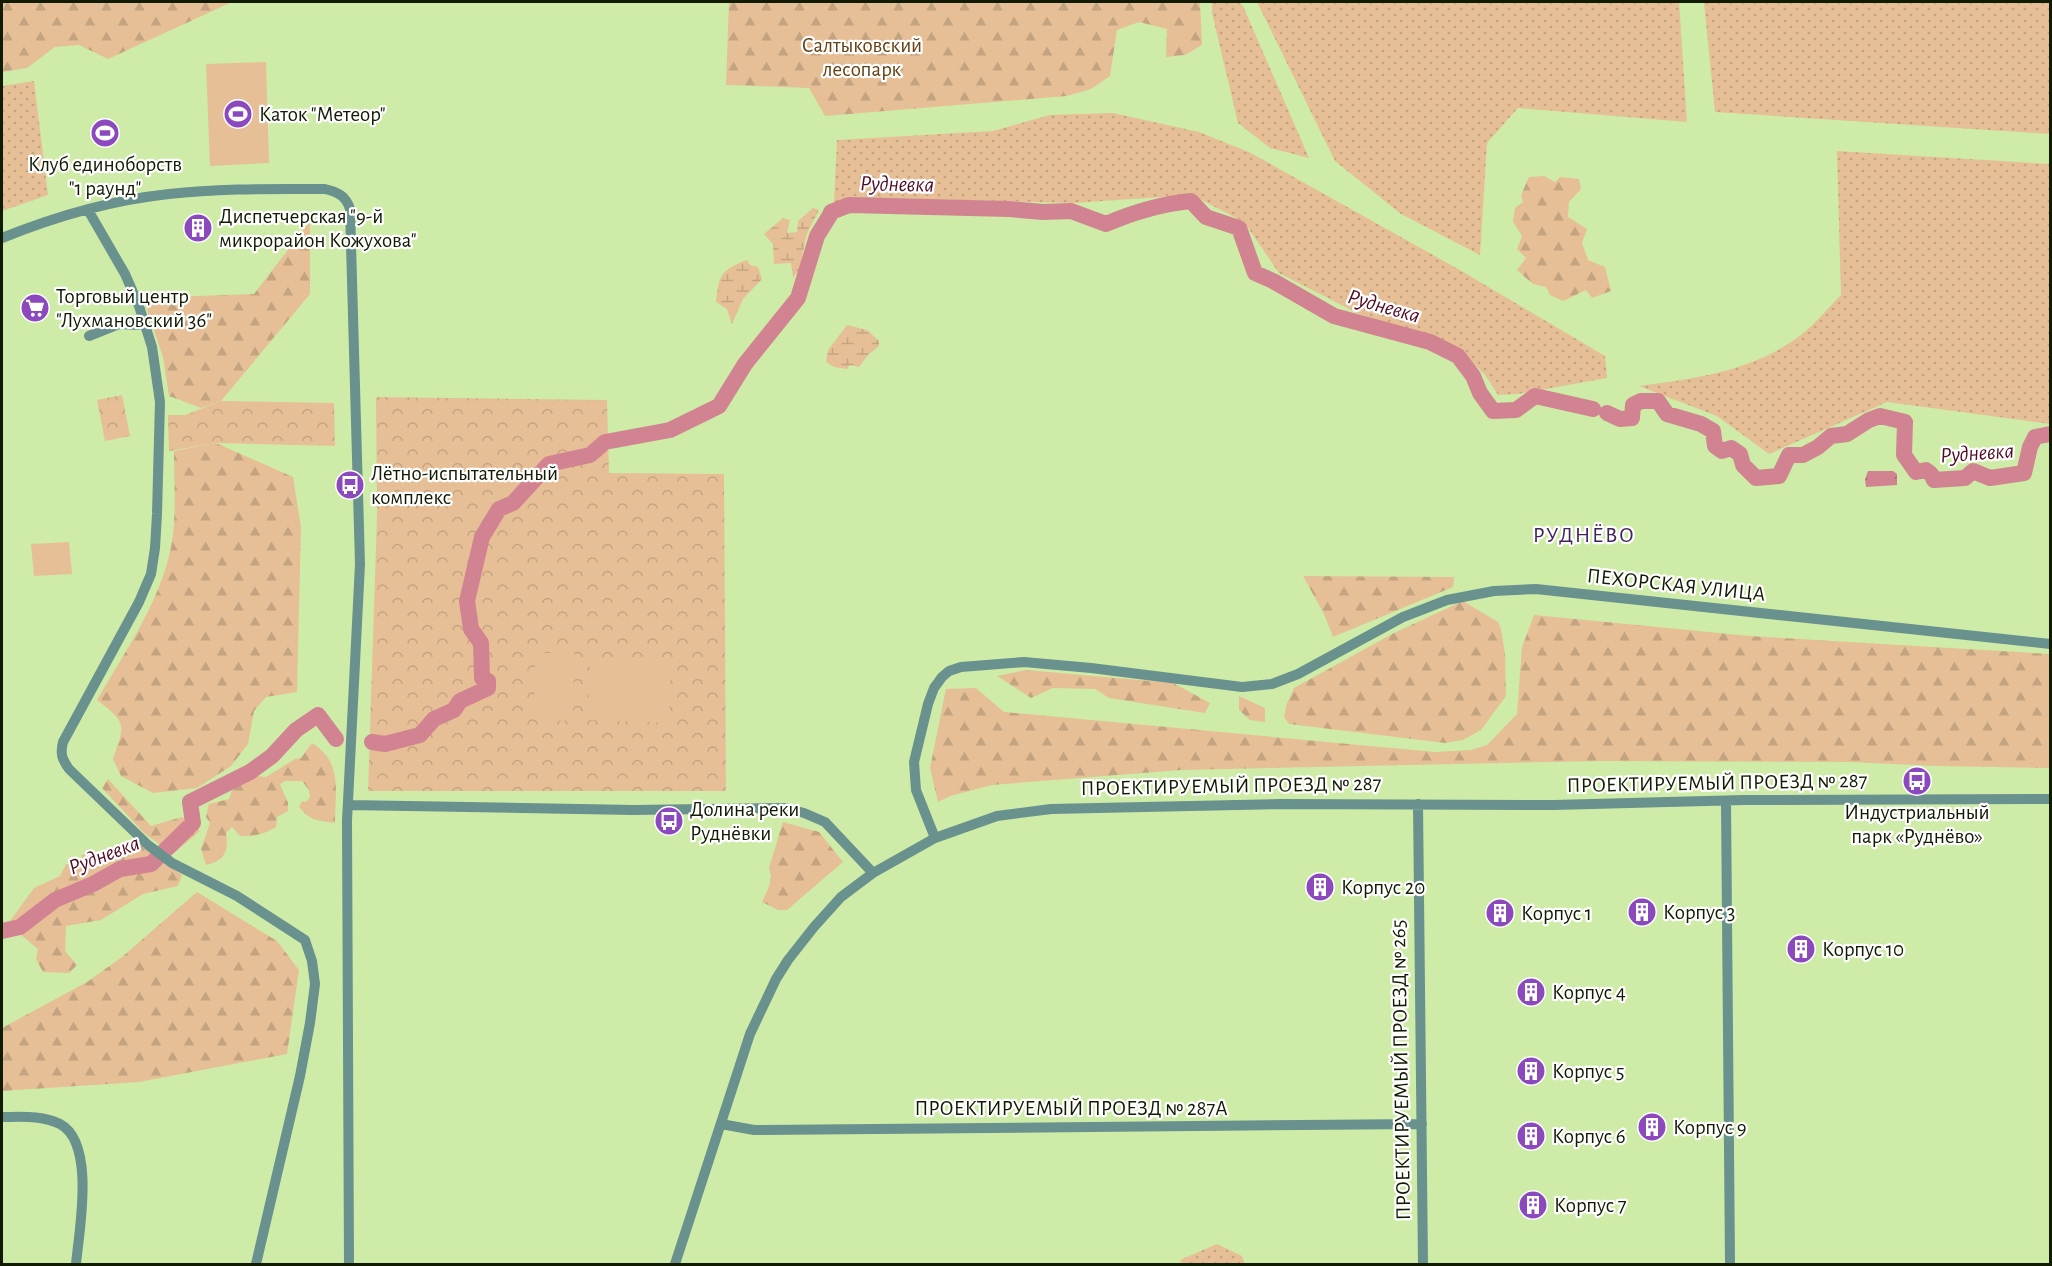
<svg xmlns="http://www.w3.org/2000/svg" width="2052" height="1266" font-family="'Alegreya Sans',sans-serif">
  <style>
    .grass { fill: url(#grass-dots) }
    .forest { fill: url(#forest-firs) }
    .wetland { fill: url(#wetland-marsh) }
    .park { fill: url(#park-crowns) }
    .garden { fill: #e6bf97 }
    .water { fill: url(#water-ripples) }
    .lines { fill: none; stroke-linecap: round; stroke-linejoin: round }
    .river { stroke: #d28392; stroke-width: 16 }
    .minor { stroke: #69918d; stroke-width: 10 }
    .labels { text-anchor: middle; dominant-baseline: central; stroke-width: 4.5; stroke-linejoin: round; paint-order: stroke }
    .park-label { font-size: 21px; fill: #664214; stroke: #fff }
    .poi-label { font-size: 21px; fill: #111b02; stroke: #fff; text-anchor: start }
    .street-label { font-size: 21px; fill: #111b02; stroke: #fff }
    .water-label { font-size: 22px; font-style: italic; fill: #510921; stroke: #fff }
    .neighbourhood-label { font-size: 22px; letter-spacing: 1.5px; fill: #42235b; stroke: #fff }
  </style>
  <defs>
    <pattern id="grass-dots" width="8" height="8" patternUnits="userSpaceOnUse" patternTransform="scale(1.5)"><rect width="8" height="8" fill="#e6bf97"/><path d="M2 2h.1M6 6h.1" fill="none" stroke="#c4a480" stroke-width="1.8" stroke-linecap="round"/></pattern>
    <pattern id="forest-firs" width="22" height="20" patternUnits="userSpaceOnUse" patternTransform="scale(1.5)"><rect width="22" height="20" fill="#e6bf97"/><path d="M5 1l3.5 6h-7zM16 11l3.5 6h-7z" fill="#c4a480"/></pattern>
    <pattern id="wetland-marsh" width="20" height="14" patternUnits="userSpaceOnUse" patternTransform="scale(1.5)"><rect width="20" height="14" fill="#e6bf97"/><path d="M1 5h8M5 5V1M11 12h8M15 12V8" fill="none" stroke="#c4a480"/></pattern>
    <pattern id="park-crowns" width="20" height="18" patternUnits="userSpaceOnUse" patternTransform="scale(1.5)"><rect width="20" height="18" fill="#e6bf97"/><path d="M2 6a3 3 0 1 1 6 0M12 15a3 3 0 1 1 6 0" fill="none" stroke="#c4a480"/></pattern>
    <pattern id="water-ripples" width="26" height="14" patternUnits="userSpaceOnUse" patternTransform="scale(1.5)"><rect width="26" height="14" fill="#d28392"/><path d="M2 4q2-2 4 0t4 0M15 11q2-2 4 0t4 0" fill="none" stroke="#a96a75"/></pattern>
  </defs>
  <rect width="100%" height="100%" fill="#ceeca7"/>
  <path class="grass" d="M1212,2h27l4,4 66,152 -39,-10 -32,-25 -26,-110z
    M1257,2h422l8,120 -169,-14 -31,35 -7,112 -79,-41 -66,-53z
    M1704,2h346v132l-335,-22z
    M34,81l14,114 -46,16v-125z
    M1113,113l86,19 52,21 207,116 147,87 2,22 -89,16 -20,1 -12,-19 -28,-28 -101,-35 -78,-40 -35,-51 -52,-27 -120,8 -190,-5 -48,4 3,-62 156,-9 57,-16z
    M1837,151l213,13v260l-163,-22 -118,52 -52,-38 -78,-30c54,-7 109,-14 155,-46 17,-11 32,-30 47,-45z
    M1217,1244l25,12 3,8h-63l-2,-4z"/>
  <path class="forest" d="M2,2h230l-124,57 -29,-14 -24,2 -28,21 -25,4z
    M729,2h471l2,43 -17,10 -19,2 1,-28 -28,-7 -22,8 -7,46 -19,13 -24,7 -242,20 -16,-28 -83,-3z
    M1544,176l11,6 5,-5 19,2 2,10 -12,13 -1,15 19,12 -5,14 6,17 17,7 6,24 -19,7 -6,-8 -23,11 -13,-6 -4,-8 -13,-3 -16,-14 9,-12 -9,-9 5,-13 -9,-14 2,-14 8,-6 -2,-7 8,-18z
    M310,221v73l-89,107 -20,7 -32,-12 -6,-39 -20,-59 111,-4z
    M216,443l77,34 8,50 -4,165 -31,5 -12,14 -6,33 -17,22 -34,22 -44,5 -32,-17 -8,-17c12,-35 14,-36 -16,-59 30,-52 69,-106 76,-166 3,-27 1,-56 1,-83z
    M1303,576l151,1 -1,10 -120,50 -9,-23z
    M1463,601l35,21 3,7 4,25 1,42 -25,34 -18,10 -18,3 -156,-19 -5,-7 2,-11 8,-18 100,-55z
    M1534,615l216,21 300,18v114l-114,-2 -86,-4 -251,-1 -418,9 -189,15 -42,11 -12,6 -8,-34 16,-79 30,-1 28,24 431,40 36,-2 16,-5 30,-31 5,-67z
    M1026,670l147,13 37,20 -5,10 -96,-15 -14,-9 -42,-1 -22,10 -34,-22z
    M1239,696l26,12v14l-15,-2 -11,-10z
    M312,743c31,19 23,48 23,80 -19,-3 -23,-1 -36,-16l3,-6 4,1 4,-5 -1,-7 -7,-9h-17l-5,3 8,19v8l-11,6 -1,10c-12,7 -23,10 -36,9l-8,-9 -6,6c3,18 -1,28 -20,32l-5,-16 9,-26 -4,-6 3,-13 20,-5 4,-12 7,-1 17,-10 9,1 29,-18 6,-1z
    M108,779l43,47 31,-9 18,14 -27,23 -29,-21 -42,-45z
    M783,822l36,10 24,30 -56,48h-9l-16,-8c5,-11 12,-22 7,-34z
    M138,843l44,32 -4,11 -35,8 -42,26 -35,6 -1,25 12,14 -8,8 -26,-1 -7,-13 2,-10 -30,-25 26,-36 26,-12 6,-12 21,5 -6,-14h17l16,7z
    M197,892l80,49 22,29 -12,84 -148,28 -137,9v-63l85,-46 35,-25z"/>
  <path class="wetland" d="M813,208l6,2 -12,23 -8,37 -6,8 -2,-15 -17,1 -1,-20 -9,-10 19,-16 7,2 -3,13 10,-1 1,-11z
    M747,260l3,5 8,2 4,12 -19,20 -11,25 -5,-15 -11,-7c3,-28 5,-32 31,-42z
    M847,325l20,5 12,11v5l-10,8 -10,13 -9,-2 -3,4 -13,-2 -8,-5 2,-12z"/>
  <path class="park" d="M122,395l8,41 -25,5 -8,-41z
    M376,397l231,3 2,73 115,1 2,317h-358l9,-275z
    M221,401l113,2 1,43 -119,-3 -47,8 -1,-36h17z"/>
  <path class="garden" d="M266,62l3,101 -59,3 -4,-102z
    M69,542l3,32 -38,2 -3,-32z
    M535,653h39l-1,68 -39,-1z
    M590,658l81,2 -2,63 -81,-3z"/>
  <path class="water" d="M1868,471h25l4,3v11l-31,2 -1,-8z"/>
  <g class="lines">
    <path class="river" d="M1607,413l13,6 12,-1 1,-13 8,-4h17l9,13 34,10 12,7 2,15 7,5 9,-3 9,6 3,11 13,13 23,-2 10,-21h14l15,-8 13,-11 16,-2 22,-14 11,-4 25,6 -1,33 12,17 10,-2 5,4 3,6 31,-2 8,-7 17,7 34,-5 6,-26 5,-10 15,-3
      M372,742l13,2 35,-9 14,-16 20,-9 6,-9 28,-13v-7l-6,-3 -1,-35 -10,-14 -4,-28 15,-64 17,-28 14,-6 36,-39 41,-9 15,-13 65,-12 49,-24 26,-42 53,-66 19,-62 13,-21 1,-3 18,-7 160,4 34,3 28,-1 35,13c28,-12 54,-20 85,-23l15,16 33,11 16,45 18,8 61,35 96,26 28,14 15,20 7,17 13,18 23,-1 19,-14 58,13
      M2,931l18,-4 35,-27 38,-16 27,-15 31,-5 42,-41 -3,-21 60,-30 22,-16 24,-26 22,-15 18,24"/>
    <path class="minor" d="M88,210l37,64 14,32 13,41 8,55 -3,112 -2,34 -4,26 -12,28 -76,140c-3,12 -1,17 6,27l79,76 24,18 65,33 68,44 7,21 3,23 -5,39 -10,53 -44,188
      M2,238c52,-21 110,-38 167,-44 52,-6 104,-5 156,-5 13,3 21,7 25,20l10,355 -13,257 2,443
      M89,336l30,-12 19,1 6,-2
      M1726,801l4,463
      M1418,804l5,460
      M348,805l285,5 152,-2 19,5 21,9 48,51
      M935,838l-19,-48 -2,-28 14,-58 6,-16 8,-11 7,-6 12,-4 63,-5 67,6 151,19 30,-3 26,-10 105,-57 44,-17 47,-9 42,-2 514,55
      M2,1117c19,0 40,-2 58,7 36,19 19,107 16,140
      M721,1124l33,6 668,-6
      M675,1264l75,-230 26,-55 12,-19 26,-33 27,-30 32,-24 62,-35 62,-22 54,-7 230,-5 273,1 190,-5 306,-1"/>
  </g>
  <defs>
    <g id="stadium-disc" transform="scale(1.5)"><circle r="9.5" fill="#8c49be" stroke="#fff"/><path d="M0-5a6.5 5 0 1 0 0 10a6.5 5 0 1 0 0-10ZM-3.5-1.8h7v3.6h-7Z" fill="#fff"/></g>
    <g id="building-disc" transform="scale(1.5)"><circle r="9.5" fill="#8c49be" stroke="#fff"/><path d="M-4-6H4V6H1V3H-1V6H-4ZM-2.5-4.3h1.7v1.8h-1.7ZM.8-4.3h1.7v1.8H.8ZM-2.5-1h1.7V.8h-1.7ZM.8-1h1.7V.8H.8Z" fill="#fff"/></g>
    <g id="supermarket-disc" transform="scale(1.5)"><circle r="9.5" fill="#8c49be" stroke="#fff"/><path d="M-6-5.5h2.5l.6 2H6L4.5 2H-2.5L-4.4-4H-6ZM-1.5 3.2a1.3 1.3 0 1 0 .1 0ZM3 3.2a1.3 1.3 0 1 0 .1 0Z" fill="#fff"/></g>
    <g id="bus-disc" transform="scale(1.5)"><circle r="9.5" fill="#8c49be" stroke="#fff"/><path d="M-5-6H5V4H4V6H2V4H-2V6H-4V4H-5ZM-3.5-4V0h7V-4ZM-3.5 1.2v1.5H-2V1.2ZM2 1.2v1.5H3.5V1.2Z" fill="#fff"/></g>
  </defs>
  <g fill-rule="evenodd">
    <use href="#stadium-disc" x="238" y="114"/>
    <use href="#stadium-disc" x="105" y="133"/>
    <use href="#building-disc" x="198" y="228"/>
    <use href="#supermarket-disc" x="35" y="308"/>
    <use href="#bus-disc" x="350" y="485"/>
    <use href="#bus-disc" x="1917" y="781"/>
    <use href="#bus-disc" x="669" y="821"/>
    <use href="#building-disc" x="1320" y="887"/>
    <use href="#building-disc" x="1642" y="912"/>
    <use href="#building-disc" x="1500" y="913"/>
    <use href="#building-disc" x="1801" y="949"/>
    <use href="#building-disc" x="1531" y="992"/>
    <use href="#building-disc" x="1531" y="1071"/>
    <use href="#building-disc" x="1652" y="1127"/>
    <use href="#building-disc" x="1531" y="1136"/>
    <use href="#building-disc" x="1533" y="1205"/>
  </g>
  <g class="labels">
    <g class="park-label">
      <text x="862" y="45">Салтыковский<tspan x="862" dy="24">лесопарк</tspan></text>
    </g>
    <g class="poi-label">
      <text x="259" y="114">Каток "Метеор"</text>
      <text x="105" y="164" text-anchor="middle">Клуб единоборств<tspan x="105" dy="24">"1 раунд"</tspan></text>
      <text x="219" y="216">Диспетчерская "9-й<tspan x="219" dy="24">микрорайон Кожухова"</tspan></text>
      <text x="56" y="296">Торговый центр<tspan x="56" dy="24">"Лухмановский 36"</tspan></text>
      <text x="371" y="473">Лётно-испытательный<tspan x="371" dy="24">комплекс</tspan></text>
      <text x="690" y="809">Долина реки<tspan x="690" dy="24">Руднёвки</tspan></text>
      <text x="1917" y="812" text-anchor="middle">Индустриальный<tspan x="1917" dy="24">парк «Руднёво»</tspan></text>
      <text x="1341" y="887">Корпус 20</text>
      <text x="1663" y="912">Корпус 3</text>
      <text x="1521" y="913">Корпус 1</text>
      <text x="1822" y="949">Корпус 10</text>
      <text x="1552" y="992">Корпус 4</text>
      <text x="1552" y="1071">Корпус 5</text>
      <text x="1673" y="1127">Корпус 9</text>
      <text x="1552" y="1136">Корпус 6</text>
      <text x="1554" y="1205">Корпус 7</text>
    </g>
    <g class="street-label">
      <text transform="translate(1676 585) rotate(6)">ПЕХОРСКАЯ УЛИЦА</text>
      <text transform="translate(1717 783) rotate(-1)">ПРОЕКТИРУЕМЫЙ ПРОЕЗД № 287</text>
      <text transform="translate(1231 786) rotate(-1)">ПРОЕКТИРУЕМЫЙ ПРОЕЗД № 287</text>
      <text transform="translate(1401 1070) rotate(-91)">ПРОЕКТИРУЕМЫЙ ПРОЕЗД № 265</text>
      <text x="1071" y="1108">ПРОЕКТИРУЕМЫЙ ПРОЕЗД № 287А</text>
    </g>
    <g class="water-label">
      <text transform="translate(897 184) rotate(1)">Рудневка</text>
      <text transform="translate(1384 306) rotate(16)">Рудневка</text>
      <text transform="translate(1977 453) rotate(-4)">Рудневка</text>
      <text transform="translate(104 855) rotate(-21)">Рудневка</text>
    </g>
    <g class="neighbourhood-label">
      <text x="1584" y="535">РУДНЁВО</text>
    </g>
  </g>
  <rect width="2052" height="1266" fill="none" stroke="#111b02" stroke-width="6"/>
</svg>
